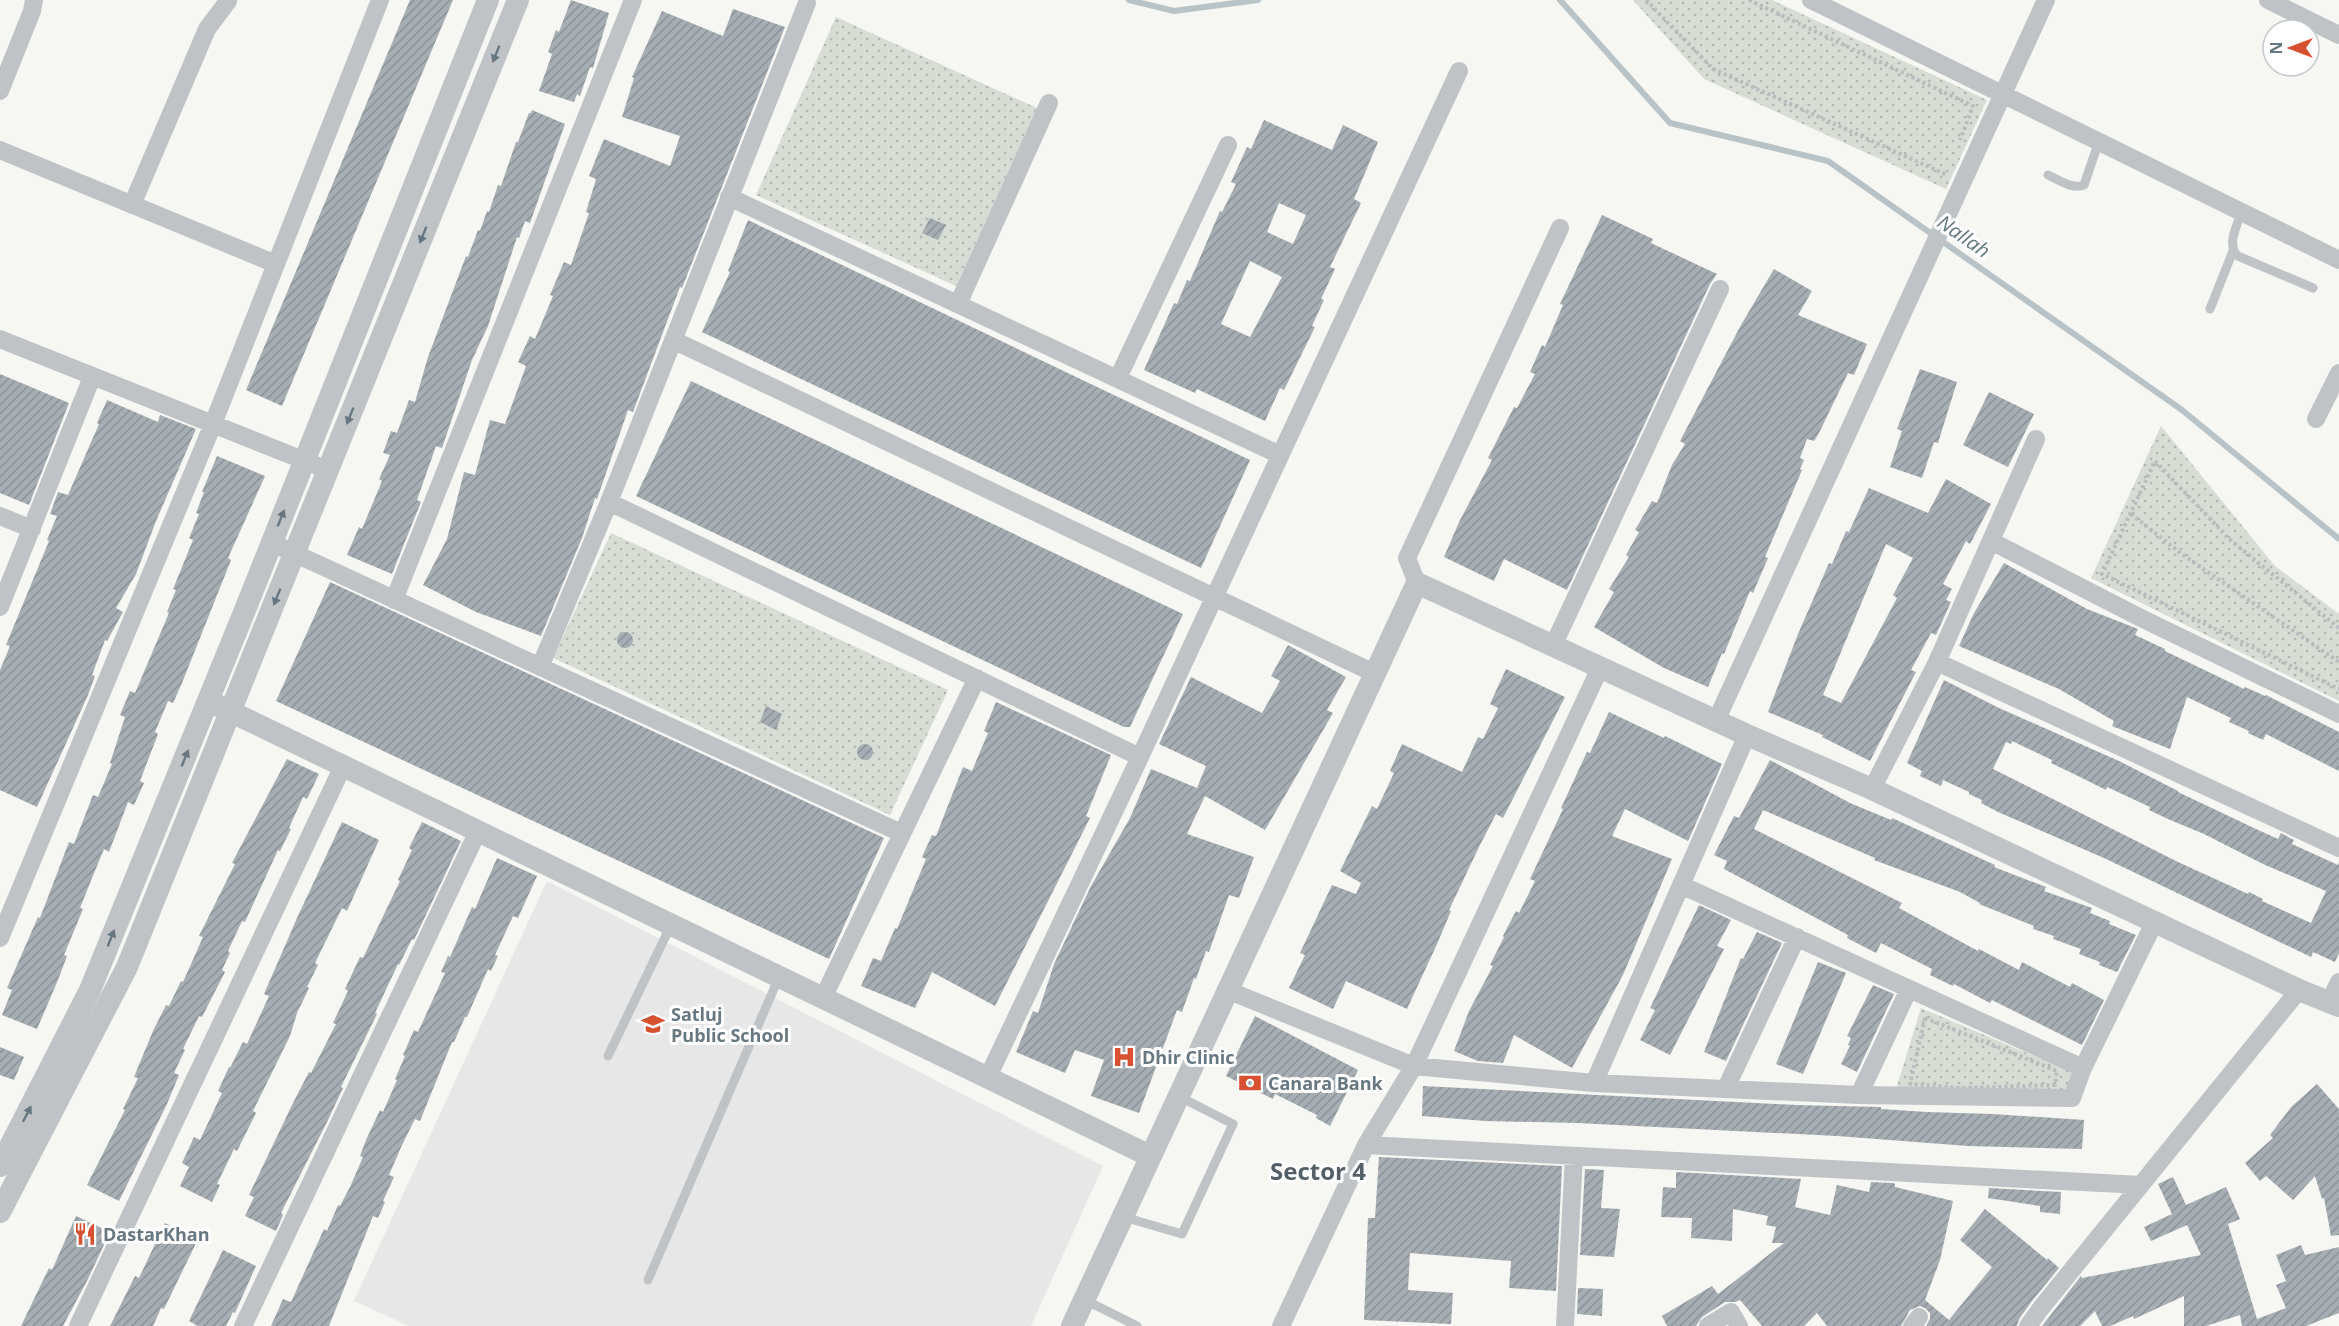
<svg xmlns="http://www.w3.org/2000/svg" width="2339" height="1326" font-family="'Open Sans',sans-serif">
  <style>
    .built { fill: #e6e7e6 }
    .park { fill: url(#park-dots) }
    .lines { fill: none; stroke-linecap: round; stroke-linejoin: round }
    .stream { stroke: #b8c3c7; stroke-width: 6 }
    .building { fill: url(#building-hatch); fill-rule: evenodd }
    .path { stroke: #b9bcbe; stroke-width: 4; stroke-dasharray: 3 3; stroke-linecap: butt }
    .service { stroke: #bfc3c6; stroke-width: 9 }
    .minor { stroke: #bfc3c6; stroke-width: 18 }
    .tertiary { stroke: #bfc3c6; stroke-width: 22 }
    .oneway { fill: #677782 }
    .labels { text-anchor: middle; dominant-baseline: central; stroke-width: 6; stroke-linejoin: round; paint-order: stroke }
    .poi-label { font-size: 18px; font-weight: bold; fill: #677782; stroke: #fff; text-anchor: start }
    .water-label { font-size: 20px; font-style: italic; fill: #63777e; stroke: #fff }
    .district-label { font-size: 24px; font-weight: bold; fill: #545f67; stroke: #fff }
  </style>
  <defs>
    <pattern id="park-dots" width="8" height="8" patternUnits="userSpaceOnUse" patternTransform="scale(1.5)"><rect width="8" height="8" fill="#d7dcd4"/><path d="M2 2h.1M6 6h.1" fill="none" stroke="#b2b7b1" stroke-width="1.8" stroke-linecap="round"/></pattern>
    <pattern id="building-hatch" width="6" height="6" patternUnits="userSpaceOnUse" patternTransform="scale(1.5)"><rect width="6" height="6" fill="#a7aeb3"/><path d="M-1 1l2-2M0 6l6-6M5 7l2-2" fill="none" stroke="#8c9297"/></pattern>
  </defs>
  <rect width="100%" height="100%" fill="#f6f6f3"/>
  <path class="built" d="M547,881l556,285 -72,160h-622l-55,-25z"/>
  <path class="park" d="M1633,0h139l215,100 -41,89 -242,-110z
    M836,17l201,91 -81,178 -200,-91z
    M2161,426l114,140 64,48v87l-248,-123z
    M611,533l337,157 -58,125 -337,-157z
    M1921,1008l151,64 -6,19 -170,-2z"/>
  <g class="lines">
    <path class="stream" d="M1129,0l45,11 84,-11
      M1560,0l110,123 158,38 354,249 157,129"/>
  </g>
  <path class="building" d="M410,0h43l-171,406 -36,-16z
    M571,0l38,13 -16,55 -3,-1 -10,29 -3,-2 -3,8 -35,-11 13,-37 -4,-2 8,-22 3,2z
    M733,9l52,18 -103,261 -2,-1 -47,125 -5,-2 -31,89 -2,-1 -13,40 -41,98 -65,-24 -53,-27 24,-46 17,-67 11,3 15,-55 15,4 21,-58 -8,-4 12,-26 5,3 18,-43 -3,-1 14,-33 7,3 18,-52 -3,-1 10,-33 -7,-3 15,-37 66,27 10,-30 -58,-19 12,-39 -2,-1 30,-66 61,25z
    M532,110l33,14 -35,99 -5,-2 -6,17 -2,-1 -29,89 -16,34 -30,88 -6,-2 -19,54 4,2 -29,72 -45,-19 12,-28 3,2 20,-48 -3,-2 11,-24 -7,-2 8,-22 6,2 12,-33 6,2 13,-45 38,-101 2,1 10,-27 2,1 7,-20 2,1 9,-27 3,1 15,-44h2l11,-29h2z
    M1264,120l68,30 11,-25 35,17 -24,57 7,4 -31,64 5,2 -14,30 3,1 -12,26 3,1 -31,63 -4,-2 -15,33 -68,-32 -2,4 -51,-23 30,-67 3,1 10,-24 3,1 30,-70 2,1 14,-28 -5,-2 16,-35 4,2zM1279,203l27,12 -13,29 -26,-12zM1250,261l32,16 -32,60 -29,-13z
    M1602,215l51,24 -2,4 66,31 -7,10 -143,306 -63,-31 -10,22 -50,-24 15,-35 33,-62 -4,-2 26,-51 3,1 18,-34 -5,-2 12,-27 3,2 18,-42 -3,-1z
    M930,218l16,7 -8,15 -16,-7z
    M748,220l502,240 -49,108 -499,-236 28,-60 -2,-1z
    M1774,269l38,22 -14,24 69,29 -13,31 -6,-2 -30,62 -4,6 -7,-2 -7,19 4,2 -4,9 2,1 -37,87 3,1 -15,35 -3,-2 -26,63 -2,-1 -14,34 -44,-19 -70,-41 20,-35 -5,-3 20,-32 -3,-2 13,-23 -4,-2 17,-29 5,2 15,-38 13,-21 -5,-3 61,-116z
    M1920,369l37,13 -19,61 -4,-1 -12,36 -32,-11 12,-36 -5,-2z
    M0,374l69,29 -40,102 -29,-12z
    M691,381l492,233 -53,113h-6l-488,-231z
    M1989,392l45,22 -26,53 -45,-22z
    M107,400l51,22 2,-7 36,14 -40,92 -20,53 -20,34 7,4 -16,29 -2,-1 -13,35 3,1 -7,19 -51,112 -37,-17v-120l10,-24 -4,-1 43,-104 -2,-1 10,-24 -7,-2 8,-22 10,3 31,-71 -2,-1z
    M217,456l48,20 -37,82 3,2 -49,123 -9,20 -5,-2 -13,31 3,2 -18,47 4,2 -10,22 -6,-3 -19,50 -5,-3 -12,29 -12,30 3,1 -19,46 3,1 -9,24 -21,49 -35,-14 10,-25 -5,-2 31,-71 2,1 29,-76 5,2 19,-49 5,2 14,-33 -2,-1 15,-46 -5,-2 10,-24 5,2 34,-80 -2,-1 9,-22 -3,-1 20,-49 -4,-2 10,-24 -3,-1 8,-21h-2z
    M1946,479l45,25 -21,40 -4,-3 -23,43 9,5 -6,11 5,2 -15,33 -5,-2 -20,37 5,2 -46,89 -48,-24 1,-2 -55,-23 30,-78 31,-71 3,1 14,-33 3,1 20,-44 59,25zM1886,544l27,14 -20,37 4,3 -56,105 -18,-8z
    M2004,563l83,46 51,20 -3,6 30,14v2l79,38 1,-2 20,9 1,-1 73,37v39l-73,-37 -3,6 -15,-7 1,-2 -20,-9 2,-4 -44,-21 -17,52 -58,-23 2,-5 -55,-32 -100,-43 15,-33z
    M330,582l554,256 -55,121 -553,-258z
    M617 640a8 8 0 1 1 16 0a8 8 0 1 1-16 0Z
    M1288,645l58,32 -19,33 6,3 -68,117 -60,-34 -18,38 67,23 -15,41 -10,-3 -20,57 -3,-1 -10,28 -2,-1 -12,34 -5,-2 -38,103 -48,-17 13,-36 -29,-10 -10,23 -49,-21 17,-41 5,2 16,-49 37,-78 39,-68 21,-49 46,19 9,-22 -47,-22 32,-67 71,36 18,-32 -9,-5z
    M1506,669l59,28 -62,121 -7,-4 -17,33 -30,63 2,1 -14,33 -30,65 -61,-28 -13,28 -44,-21 16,-33 -5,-2 32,-68 24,9 5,-11 -21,-12 32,-65 5,3 17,-36 -4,-2 12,-27 60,28 16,-35 5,2 15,-31 -8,-4z
    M1944,680l55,28 120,53 59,30v1l78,37 22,10 3,-6 13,7 -2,4 46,21 1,-3v91l-4,9 -22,-10 -2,5 -207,-99 -106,-46 -17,-9 1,-3 -13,-6v-2l-26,-12 -2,6 -21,-10 2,-5 -15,-8zM2012,741l40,19 -1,3 29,14 26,13 1,-3 43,20 -1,3 19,9 36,15 59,30 63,27 -15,32 -49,-22 1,-2 -14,-7 -1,2 -70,-32 -185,-93 13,-27 5,2z
    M996,702l115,53 -25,61 4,2 -95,188 -63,-34 -17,36 -54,-22 12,-28 8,3 14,-33 2,1 29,-70 -4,-2 10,-22 4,1 27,-69 9,4 16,-38 -4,-2z
    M766,706l16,8 -6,16 -16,-8z
    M1609,712l55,26 1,-2 57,28 -33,75 -1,2 -63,-32 -13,27 60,23 -49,116 -51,93 -58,-33 -11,28 -25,-2 -24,-10 15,-40 24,-45 -3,-1 14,-28 -1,-1 13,-25 3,2 16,-32 -5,-2 33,-70 -2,-1 26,-56 3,1z
    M857 752a8 8 0 1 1 16 0a8 8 0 1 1-16 0Z
    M287,759l32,15 -12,25 -4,-2 -14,31 2,1 -11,22 -2,-1 -33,72 -3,-1 -14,30 2,2 -8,17 3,2 -23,45 -3,-1 -16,33 2,1 -11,23 5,2 -12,29 -48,97 -32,-16 38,-75 -2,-1 15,-31 -4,-1 19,-46 13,-26 3,1 12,-25 2,1 20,-45 -4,-1 36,-72 -3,-1z
    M1770,760l80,43 41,17 1,-2 103,47 -1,2 52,20 -2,4 48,17 -2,5 20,8 -1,3 27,11 -19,37 -18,-7 1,-3 -21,-8 2,-5 -28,-10 1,-3 -21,-7 1,-3 -55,-22 1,-1 -20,-11 -86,-32 1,-2 -112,-48 -9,19 148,74 -3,5 79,43 1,-2 40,21 3,-8 48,25 2,-4 32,17 -22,45 -90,-45 -2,3 -36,-19 -1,2 -23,-11 2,-6 -51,-26 -5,10 -29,-15 1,-3 -124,-66 3,-8 -13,-6 20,-39 5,2z
    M342,822l37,18 -32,71 -5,-3 -27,55 3,2 -11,22 2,1 -12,25 -7,23 -37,75 3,2 -19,38 -3,-2 -17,35 3,1 -8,17 -32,-16 9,-19 -7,-4 12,-26 6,3 22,-47 -4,-2 11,-24 1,1 13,-26 4,2 22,-48 -5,-2 33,-76z
    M422,822l39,19 -47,99 -2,-1 -13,26 -1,-1 -23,49 2,1 -36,73 2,1 -15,32 -47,93 2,2 -7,16 -31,-15 9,-19 -5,-2 44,-92 16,-31 2,1 25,-49 -3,-1 15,-32 -3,-2 15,-32 3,1 37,-77 -2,-1 14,-30 -3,-2z
    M497,858l40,18 -19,42 -5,-2 -18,39 3,1 -7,15 -3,-2 -21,48h-2l-11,25h-2l-32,79 -5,-2 -13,26 -13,30 5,2 -11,24 2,1 -7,16 -5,-2 -44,110h-58l12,-27 8,3 33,-73 3,2 11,-26 2,1 10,-19 13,-30 -3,-1 6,-16 14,-30 3,2 14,-32 -2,-1 10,-23 -2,-1 11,-25 4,2 27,-59 -4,-1 7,-16 2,1 22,-50 3,2z
    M1699,905l32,15 -14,26 7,3 -54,106 -30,-15 15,-30 -5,-2z
    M1757,932l25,11 -56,118 -22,-9 37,-94 2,1z
    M1818,962l28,11 -43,101 -27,-10z
    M1873,985l21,9 -37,78 -16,-8 9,-18 -2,-1 3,-7 -4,-2z
    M1255,1016l103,54 -28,56 -14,-8 1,-3 -42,-21 -2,5 -47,-23z
    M0,1047l24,10 -10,23 -14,-5z
    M2317,1084l22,25v126l-8,1 -7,-38 -2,1 -7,-23 -22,24 -27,-24 -6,5 -15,-18 28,-25 -3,-3 21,-28z
    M1423,1086l373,19 85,2v2l46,3 65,2 92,6 -2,29 -114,-3 -131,-10 -260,-13 -92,-2 -63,-5z
    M1379,1157l183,9 -6,125 -47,-3 2,-27 -101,-8 -2,37 45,3 -2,31 -87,-4 4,-102h7z
    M1585,1169l19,1 -3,38 19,1 -6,48 -34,-2z
    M1676,1172l125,7 -6,28 35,8 7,-30 32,7 2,-10 22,1 2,1v3l58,14 -13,59 -15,40 24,20 43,-53 -32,-27 25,-31 62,51 1,-2 11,10 -27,33 -13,18 -2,7h-91l4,-7v-6l-5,-5 -5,-2 -10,4 -9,16h-74l-10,-13 -13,13h-42l-22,-26 -4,2h-11l-23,15 -6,9h-29l-5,-10 50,-30 6,8 66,-51h-12l4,-16 -10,-2 2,-9 -35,-7 -1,32 -41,-3 1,-20 -31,-1 2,-30 13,1z
    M2173,1177l13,28 40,-18 14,32 -12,5 29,95 29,-11 -10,-23 10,-4 -10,-26 25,-10 4,10 34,-8v66l-33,13h-64l-2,-11 -34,11h-22v-30l-50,23 -1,-3 -23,10h-8l-7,-15 -15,15h-38l39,-50 1,2 119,-23 -14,-30 -36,16 -7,-14 28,-13 -14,-30z
    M1989,1188l72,4 -1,22 -20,-2v-6l-52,-8z
    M76,1216l34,16 -22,47 -25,47h-42l28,-58 3,2z
    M165,1223l33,16 -34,70 -3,-1 -8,18h-43l25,-50 4,2z
    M223,1250l33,16 -21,47 -2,-1 -7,14h-28l-9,-5z
    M1578,1288l25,1 -1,27 -25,-2z"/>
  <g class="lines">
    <path class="path" d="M1646,0l67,69 234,106
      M1749,0l224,106 -13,34
      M2131,514l52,41 156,107
      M2339,628l-110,-89 -74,-78 -53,113 237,115
      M1925,1018l132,53 -2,14 -94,3 -51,-4z"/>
    <path class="service" d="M2048,175c11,5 25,15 36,10l15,-44
      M2242,212c-5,13 -16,33 -4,44l75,32
      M2210,309l23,-58
      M608,1056l63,-131
      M1124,1217l58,17 51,-110 -55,-28
      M648,1280l131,-303
      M1085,1300l52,26"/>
    <path class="minor" d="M1811,0l528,260
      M2268,0l71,35
      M0,91l32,-80 2,-11
      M0,150l276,114
      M729,197l551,258
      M132,205l75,-176 21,-28
      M958,304l91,-201
      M0,339l328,131
      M673,340l703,334
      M1118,378l110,-233
      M2316,419l23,-46
      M609,502l531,255
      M0,516l32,13
      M1991,541l152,78 196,95
      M272,543l629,290
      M1417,583l-10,-25 153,-330
      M394,600l239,-600
      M0,607l92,-230
      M1553,646l167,-357
      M1937,662l402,186
      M540,667l69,-165 198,-499
      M1716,721l330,-721
      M1872,789l65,-127 99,-223
      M1681,885l402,183
      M0,938l213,-514 167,-424
      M1227,990l187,76 180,17 265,12 213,3 11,-30 71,-145
      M823,998l154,-320
      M2329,1002l10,-20
      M987,1079l153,-322 319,-686
      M1594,1083l153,-348
      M1726,1088l71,-151
      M1859,1095l50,-106
      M1366,1145l775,40
      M78,1326l265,-560
      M243,1326l235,-495
      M1281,1326l85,-181 48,-79 186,-398
      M1565,1326l9,-170
      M1708,1326l23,-14 8,14
      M1912,1326l7,-9
      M2028,1326l13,-18 258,-318"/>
    <path class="tertiary" d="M217,705l933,451
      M0,1166l90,-176 155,-380 243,-610
      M0,1212l127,-245 391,-967
      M1072,1326l345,-743 330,152 125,54 427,201 40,16"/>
  </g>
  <defs><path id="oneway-solid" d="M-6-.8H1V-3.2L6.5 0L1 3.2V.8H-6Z" transform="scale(1.5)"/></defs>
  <g class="oneway">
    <use href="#oneway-solid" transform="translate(496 54) rotate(112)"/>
    <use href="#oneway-solid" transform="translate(423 235) rotate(112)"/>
    <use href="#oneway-solid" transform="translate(350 416) rotate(112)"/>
    <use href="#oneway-solid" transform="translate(281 518) rotate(-68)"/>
    <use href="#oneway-solid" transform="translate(277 597) rotate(112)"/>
    <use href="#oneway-solid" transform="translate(185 758) rotate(-68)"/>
    <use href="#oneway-solid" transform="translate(111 938) rotate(-68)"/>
    <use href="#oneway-solid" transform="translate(27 1114) rotate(-63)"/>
  </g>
  <defs>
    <g id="school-bare" transform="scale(1.8)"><path d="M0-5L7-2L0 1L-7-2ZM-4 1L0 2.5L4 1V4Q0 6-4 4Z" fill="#d75131" stroke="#fff" stroke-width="2.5" paint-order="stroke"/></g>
    <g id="hospital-bare" transform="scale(1.8)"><path d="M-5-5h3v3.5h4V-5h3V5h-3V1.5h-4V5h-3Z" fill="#d75131" stroke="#fff" stroke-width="2.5" paint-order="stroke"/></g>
    <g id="bank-bare" transform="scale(1.8)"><path d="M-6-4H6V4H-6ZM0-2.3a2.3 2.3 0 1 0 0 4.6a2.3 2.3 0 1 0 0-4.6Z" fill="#d75131" stroke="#fff" stroke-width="2.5" paint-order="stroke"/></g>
    <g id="restaurant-bare" transform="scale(1.8)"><path d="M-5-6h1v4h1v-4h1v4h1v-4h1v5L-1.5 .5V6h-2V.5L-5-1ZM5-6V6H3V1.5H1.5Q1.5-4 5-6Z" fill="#d75131" stroke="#fff" stroke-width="2.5" paint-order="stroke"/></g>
  </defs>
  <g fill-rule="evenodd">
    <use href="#school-bare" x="653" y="1024"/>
    <use href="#hospital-bare" x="1124" y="1057"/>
    <use href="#bank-bare" x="1250" y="1083"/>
    <use href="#restaurant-bare" x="85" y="1234"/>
  </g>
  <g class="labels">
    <g class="poi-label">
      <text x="671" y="1014">Satluj<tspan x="671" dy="21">Public School</tspan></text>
      <text x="1142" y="1057">Dhir Clinic</text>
      <text x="1268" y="1083">Canara Bank</text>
      <text x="103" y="1234">DastarKhan</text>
    </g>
    <g class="water-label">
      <text transform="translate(1964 236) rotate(35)">Nallah</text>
    </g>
    <g class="district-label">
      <text x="1318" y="1170">Sector 4</text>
    </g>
  </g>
  <g transform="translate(2291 48) rotate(270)"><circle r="28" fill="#ffffff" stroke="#c2c9cd" stroke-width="1.5"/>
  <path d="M0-4.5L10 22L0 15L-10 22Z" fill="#d75131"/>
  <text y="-9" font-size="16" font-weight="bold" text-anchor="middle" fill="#677782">N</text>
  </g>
</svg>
